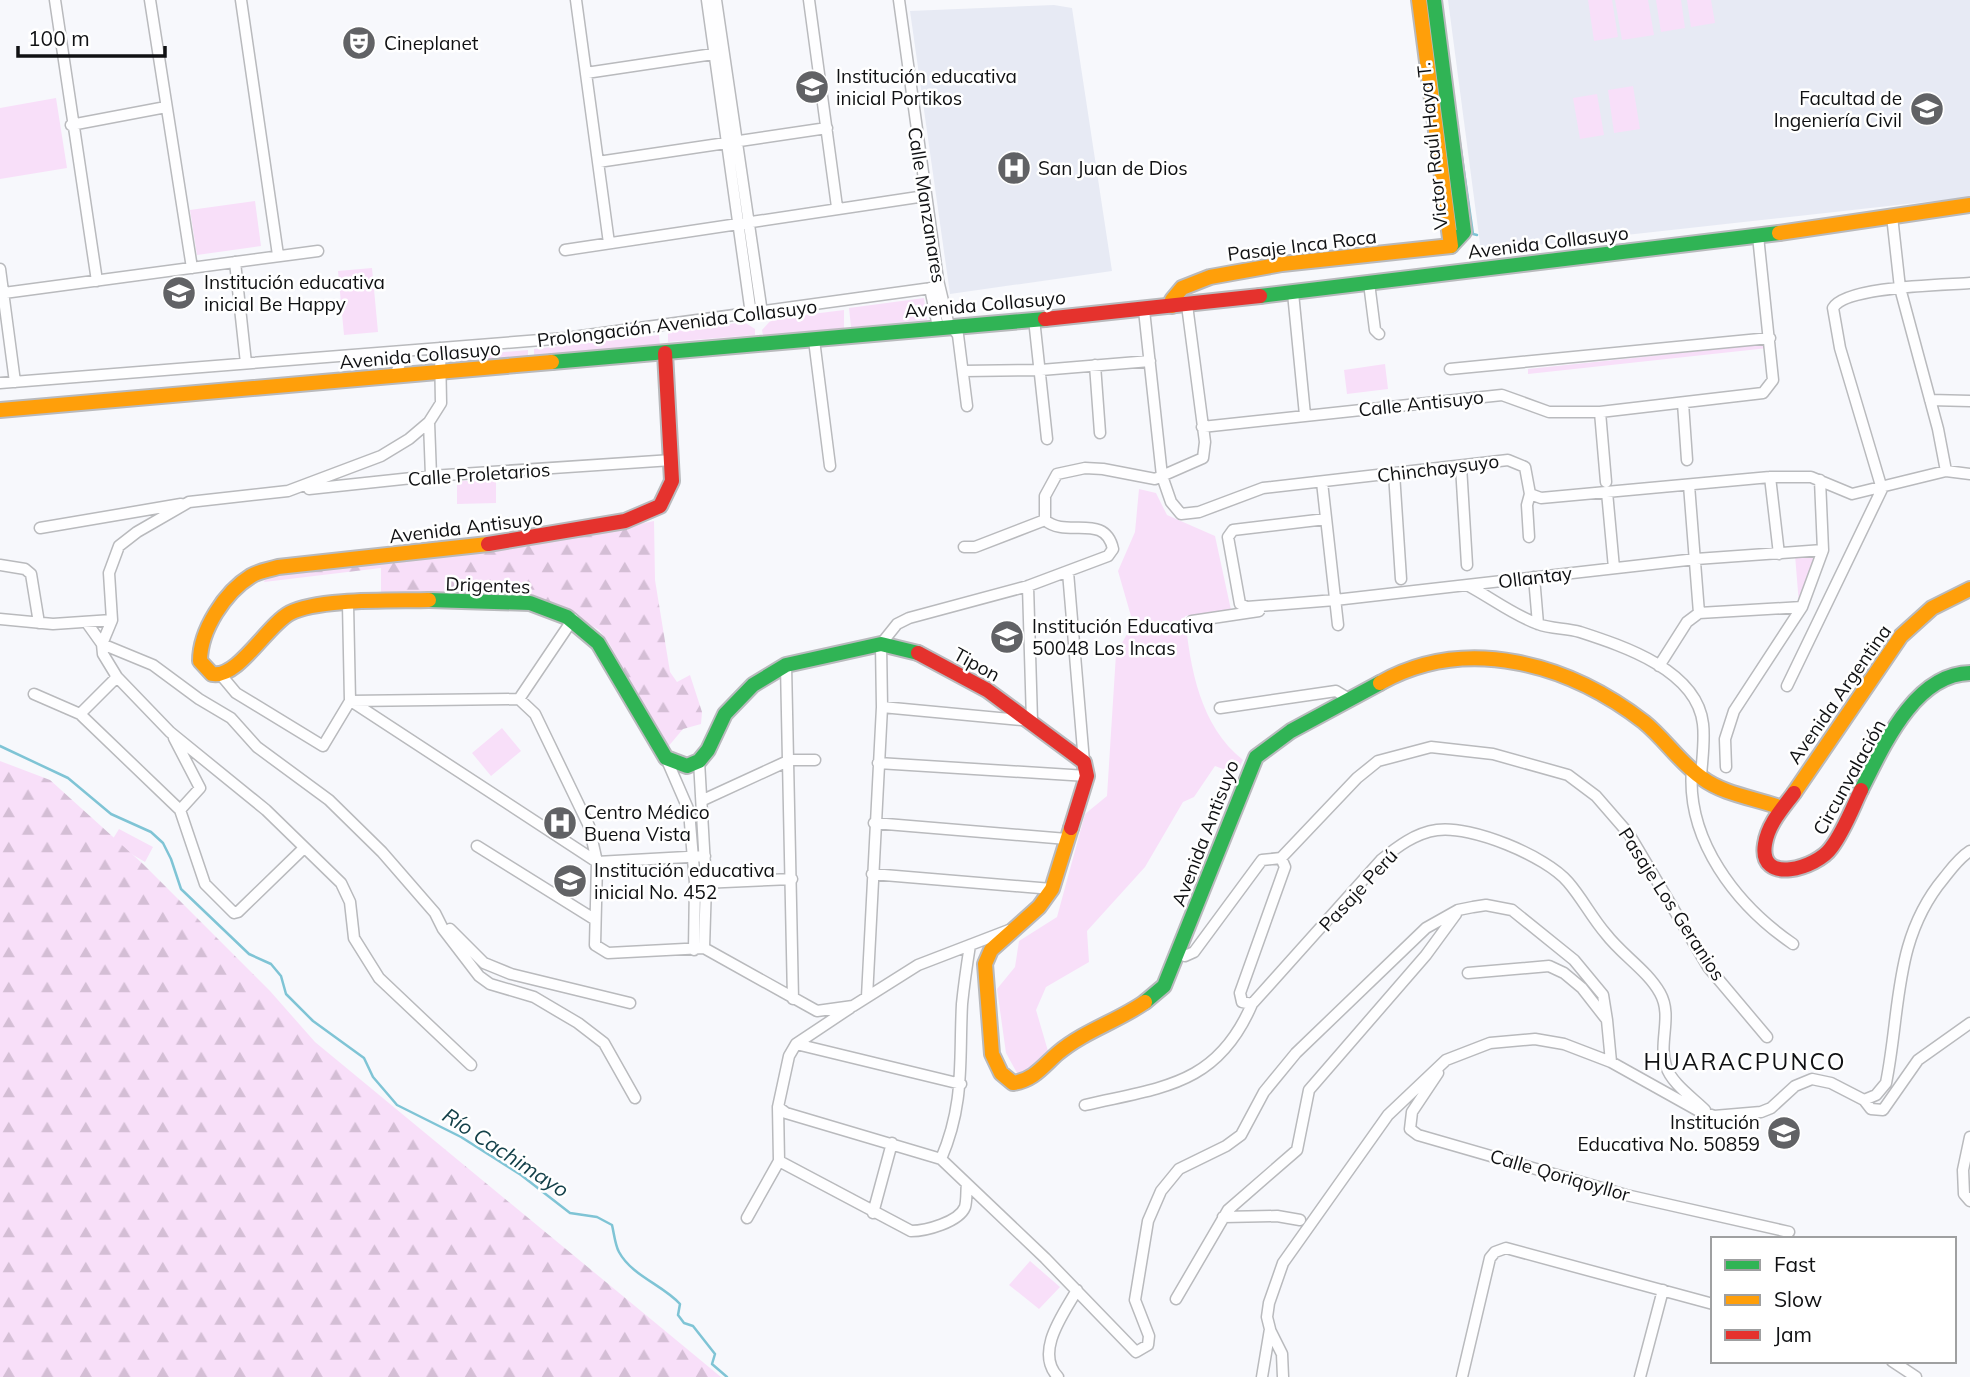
<svg xmlns="http://www.w3.org/2000/svg" width="1970" height="1377" font-family="Mulish,sans-serif">
  <style>
    .built { fill: #e7eaf4 }
    .green { fill: #f8dff9 }
    .forest { fill: url(#forest-firs) }
    .lines { fill: none; stroke-linecap: round; stroke-linejoin: round }
    .stream { stroke: #7fc4d5; stroke-width: 2.5 }
    .street-casing { stroke: #b9babd; stroke-width: 13 }
    .fast-casing { stroke: #b9babd; stroke-width: 18 }
    .slow-casing { stroke: #b9babd; stroke-width: 18 }
    .jam-casing { stroke: #b9babd; stroke-width: 18 }
    .street { stroke: #fefeff; stroke-width: 10 }
    .fast { stroke: #30b455; stroke-width: 14 }
    .slow { stroke: #ff9f0a; stroke-width: 14 }
    .jam { stroke: #e5322d; stroke-width: 14 }
    .labels { text-anchor: middle; dominant-baseline: central; stroke-width: 5; stroke-linejoin: round; paint-order: stroke }
    .poi-label { font-size: 19px; fill: #101113; stroke: #fff; text-anchor: start }
    .street-label { font-size: 19px; fill: #101113; stroke: #fff }
    .water-label { font-size: 21px; font-style: italic; fill: #134049; stroke: #fff }
    .quarter-label { font-size: 23px; letter-spacing: 2px; fill: #101113; stroke: #fff }
  </style>
  <defs>
    <pattern id="forest-firs" width="22" height="20" patternUnits="userSpaceOnUse" patternTransform="scale(1.75)"><rect width="22" height="20" fill="#f8dff9"/><path d="M5 1l3.5 6h-7zM16 11l3.5 6h-7z" fill="#d4bed5"/></pattern>
  </defs>
  <rect width="100%" height="100%" fill="#f7f8fc"/>
  <path class="built" d="M1448,0h522v197l-489,54z
    M1054,5l18,3 40,263 -162,23 -40,-283z"/>
  <path class="green" d="M1588,0h24l6,37 -24,4z
    M1615,0h33l6,35 -32,5z
    M1656,0h25l4,28 -24,4z
    M1687,0h24l4,23 -24,4z
    M1633,86l7,43 -26,4 -6,-43z
    M1597,94l7,41 -24,4 -7,-41z
    M56,98l11,70 -67,11v-71z
    M255,201l6,45 -64,9 -7,-45z
    M372,268l6,64 -34,3 -6,-64z
    M924,298l3,22 -76,7 -2,-19z
    M844,310v20l-81,6 -1,-6 10,-11z
    M744,322l11,7v6l-87,7v-10z
    M659,335l1,10 -126,12v-8z
    M1767,344l1,4 -240,26v-5z
    M528,350v7l-72,7v-8z
    M1385,364l3,25 -41,5 -3,-24z
    M496,480v23l-39,1v-23z
    M1139,489l17,4 11,22 48,21 16,74 -46,6c5,52 15,110 58,144l-7,14 -21,-8 -21,31 -11,5 -38,65 -58,64 2,31 -43,25 -10,23 12,41 -16,19 -15,3 -11,-20 -9,-64 18,-22 4,-26 38,-24 28,-103 22,-18 9,-142 17,-31 -15,-52 17,-39z
    M1816,554l-17,50 -4,-49z
    M502,728l19,23 -30,25 -19,-23z
    M119,829l34,18 -8,15 -34,-20z
    M1030,1261l30,26 -21,22 -30,-24z"/>
  <path class="forest" d="M654,521l1,59 15,92 7,10 13,-7 12,37 -1,12 -18,5 -16,19 -58,-105 -10,-13 -17,-10 -49,-23 -35,-4 -90,5 -27,-3v-27l-117,14 2,-6 9,-3 246,-26z
    M0,761l50,19 93,84 127,127 45,51 406,335h-721z"/>
  <g class="lines">
    <path class="stream" d="M1453,95l20,139 4,1
      M0,746l68,32 43,36 40,18 12,11 8,16 10,30 68,65 22,10 10,12 5,18 27,27 51,37 9,19 24,28 64,32 60,38 49,38 27,4 15,8c2,8 3,20 7,27 13,24 44,33 61,52l-2,11 6,8 9,3 22,28 -3,10 15,13"/>
    <g class="street-casing">
      <path id="street" d="M55,0l42,281
        M150,0l42,268
        M241,0l37,255
        M576,0l33,243
        M707,0l44,314
        M716,0l46,313
        M809,0l28,207
        M899,0l39,280 10,42 10,13 9,71
        M586,73l134,-20
        M71,125l95,-18
        M598,162l229,-34
        M1892,216l8,72 38,141 8,42
        M565,250l360,-54
        M235,262l11,101
        M0,269l15,113
        M1369,283l6,47 4,4
        M930,288l8,39
        M4,293l314,-42
        M1293,293l12,122
        M1144,310l18,166 9,26 10,12 18,-2 64,-24 245,-28 17,7 5,27 11,4 229,-21h41l41,17 94,-23 24,3
        M1034,319l13,120
        M814,340l16,126
        M1095,365l5,68
        M1450,369l320,-31
        M963,371l78,-1 109,-9
        M394,377l12,-26
        M0,383l566,-45 373,-51
        M1930,400l40,1
        M1683,403l4,57
        M1600,412l6,70
        M429,422l2,54
        M1202,427l300,-32 47,17h51l163,-19 10,-13 -15,-144
        M1461,466l6,99
        M1394,473l7,106
        M1770,477l9,77
        M1322,482l16,143
        M309,489l122,-13 241,-16
        M1882,489l-42,-141 -7,-40c12,-22 111,-23 137,-25
        M1607,492l7,76
        M1326,519l-93,11 -5,7 12,67 7,3 88,-7 361,-41 127,-9
        M40,528l141,-24
        M1529,537l-2,-32 3,-11
        M964,547h11l70,-27
        M0,565l25,4 6,5 8,49
        M1068,572l16,190
        M1534,577l4,47
        M1467,585c23,12 46,30 71,39 13,5 28,4 42,8 43,14 117,38 123,92 2,17 -1,36 -2,53
        M1699,613l103,-6
        M0,619l53,5 59,-4
        M112,620l-10,24 1,10 14,23 53,55 96,78 75,73 9,19 4,36 25,40 92,87
        M112,620l-3,-47 10,-27 18,-14 52,-30 99,-11 93,-35 28,-17 20,-17 12,-19 -1,-55
        M1192,621l67,-10
        M87,623l15,21 51,21 46,34 32,19 26,29 72,53 53,52 53,61 8,16 36,47 11,8 44,13 44,26 26,20 31,55
        M786,665l7,334
        M1659,666l28,-44 12,-9 -10,-128
        M221,675l15,18 87,53 27,-45 -2,-97
        M1787,686l95,-197
        M34,694l46,20 37,-37
        M519,699l54,-80
        M350,701l169,-2 16,15 54,112 8,36 -2,83 13,8 96,-5
        M351,701l246,161 108,-6
        M882,707l150,14 -4,-135
        M1220,708l116,-17 15,9
        M80,714l100,96 25,74 29,29 4,-1 66,-64
        M174,738l26,50 -20,22
        M666,758l23,53 6,72 -1,67
        M699,761l7,122 -2,65
        M878,763l209,13
        M1726,767l-1,-28 9,-28 68,-104 21,-57 -3,-70
        M1692,769c-6,71 44,136 101,175
        M703,800l87,-40h25
        M874,823l193,16
        M477,846l117,73
        M1281,858l76,-80 21,-17 53,-14 62,7 75,21 28,21 33,38 79,133 59,70
        M872,874l180,15
        M702,883l90,-4
        M450,929l34,34 27,11 119,29
        M970,945c-3,19 -6,39 -8,59 -3,58 3,99 -21,155l104,99 91,94 12,-7 1,-9 -14,-36 13,-79 13,-30 18,-22 47,-23 15,-11 23,-43 32,-39 130,-125 32,-18 15,-3 13,-2 26,5 62,50 29,35 4,25
        M704,948l113,63 36,-5 65,-41 91,-35
        M1179,953l6,3 9,-4 68,-92 19,-2 4,9 -45,126 2,9 10,2 129,-144c16,-13 34,-27 56,-30 34,-5 109,26 131,52 14,16 24,36 38,52 16,21 41,36 54,59 13,23 -2,49 6,73 5,17 27,32 39,44
        M1468,973l81,-7 15,7 18,15 25,32 4,42
        M867,997l15,-290 -1,-63 16,-20 12,-6 119,-32 80,-30 5,-7c-8,-37 -47,-10 -68,-29v-24l12,-22 28,-6 18,1 52,10 48,-21 2,-16 -18,-137
        M850,1008l-54,36 -7,12 -11,51 8,6 155,46
        M796,1044l165,40
        M1438,1073l-26,39 -2,17 8,6 208,60 163,37
        M1864,1100l7,9 12,1 35,-50 52,-37
        M1085,1105c77,-18 132,-19 167,-101
        M1970,1137l-7,33 1,24 6,7
        M779,1161l132,70c15,0 48,-9 54,-24 2,-7 1,-16 2,-23
        M873,1213l19,-70
        M1223,1217l54,-1 23,4
        M747,1218l32,-57 -1,-54
        M1176,1299l52,-89 69,-60 12,-60 117,-135 30,-41
        M1270,1330l12,24 1,23
        M1892,1361l24,16
        M1058,1377c-24,-25 6,-64 19,-87
        M1262,1377l8,-48 -3,-12 2,-14 14,-40 105,-148 58,-55 44,-17 45,-4 29,5 47,18 86,48 17,6 47,-4 10,-4 24,-22 17,-7 19,4 33,17 12,-5 10,-12c15,-74 7,-144 58,-205 8,-10 15,-20 26,-27
        M1462,1377l28,-119 5,-6 11,-4 207,56
        M1640,1377l23,-87"/>
    </g>
    <g class="fast-casing">
      <path id="fast" d="M1434,0l30,232 -13,14
        M1260,296l519,-63
        M552,362l493,-43
        M429,600l101,3 37,14 31,26 68,115 21,8 12,-5 9,-11 17,-36 28,-29 33,-20 95,-21 37,9
        M1861,790c22,-43 53,-116 109,-117
        M1145,1002l19,-16 92,-229 35,-26 89,-48"/>
    </g>
    <g class="slow-casing">
      <path id="slow" d="M1419,0l32,246
        M1779,233l191,-28
        M1172,306v-6l10,-12 28,-11 72,-13 169,-18
        M0,410l552,-48
        M429,600c-34,1 -111,-2 -139,13 -23,12 -52,66 -78,61l-12,-13c0,-31 25,-69 51,-85 8,-5 18,-6 27,-9l210,-23
        M1380,683c87,-49 189,-19 264,39 21,17 36,41 58,56 23,17 54,20 80,30
        M1794,793l107,-157 31,-28 38,-19
        M1071,828l-19,61 -13,18 -48,43 -6,14 7,90 9,19 12,10c21,-3 30,-17 45,-30 26,-22 60,-32 87,-51"/>
    </g>
    <g class="jam-casing">
      <path id="jam" d="M1045,319l215,-23
        M488,544l137,-23 35,-15 12,-25 -7,-128
        M918,653l69,37 97,72 3,14 -16,52
        M1794,793c-11,15 -26,31 -29,51 -7,42 52,24 66,4 13,-17 21,-39 30,-58"/>
    </g>
    <use href="#street" class="street"/>
    <use href="#fast" class="fast"/>
    <use href="#slow" class="slow"/>
    <use href="#jam" class="jam"/>
  </g>
  <defs>
    <g id="theatre-disc" transform="scale(1.75)"><circle r="9.5" fill="#616265" stroke="#fff"/><path d="M-5-5.5Q0-4 5-5.5V0Q5 5 0 6Q-5 5-5 0ZM-3.3-2.5H-1v1.5H-3.3ZM1-2.5H3.3v1.5H1ZM-2.8 1Q0 5.5 2.8 1Z" fill="#fff"/></g>
    <g id="school-disc" transform="scale(1.75)"><circle r="9.5" fill="#616265" stroke="#fff"/><path d="M0-5L7-2L0 1L-7-2ZM-4 1L0 2.5L4 1V4Q0 6-4 4Z" fill="#fff"/></g>
    <g id="university-disc" transform="scale(1.75)"><circle r="9.5" fill="#616265" stroke="#fff"/><path d="M0-5L7-2L0 1L-7-2ZM-4 1L0 2.5L4 1V4Q0 6-4 4Z" fill="#fff"/></g>
    <g id="hospital-disc" transform="scale(1.75)"><circle r="9.5" fill="#616265" stroke="#fff"/><path d="M-5-5h3v3.5h4V-5h3V5h-3V1.5h-4V5h-3Z" fill="#fff"/></g>
  </defs>
  <g fill-rule="evenodd">
    <use href="#theatre-disc" x="359" y="43"/>
    <use href="#school-disc" x="812" y="87"/>
    <use href="#university-disc" x="1927" y="109"/>
    <use href="#hospital-disc" x="1014" y="168"/>
    <use href="#school-disc" x="179" y="293"/>
    <use href="#school-disc" x="1007" y="637"/>
    <use href="#hospital-disc" x="560" y="823"/>
    <use href="#school-disc" x="570" y="881"/>
    <use href="#school-disc" x="1784" y="1133"/>
  </g>
  <g class="labels">
    <g class="poi-label">
      <text x="384" y="43">Cineplanet</text>
      <text x="836" y="76">Institución educativa<tspan x="836" dy="22">inicial Portikos</tspan></text>
      <text x="1902" y="98" text-anchor="end">Facultad de<tspan x="1902" dy="22">Ingeniería Civil</tspan></text>
      <text x="1038" y="168">San Juan de Dios</text>
      <text x="204" y="282">Institución educativa<tspan x="204" dy="22">inicial Be Happy</tspan></text>
      <text x="1032" y="626">Institución Educativa<tspan x="1032" dy="22">50048 Los Incas</tspan></text>
      <text x="584" y="812">Centro Médico<tspan x="584" dy="22">Buena Vista</tspan></text>
      <text x="594" y="870">Institución educativa<tspan x="594" dy="22">inicial No. 452</tspan></text>
      <text x="1760" y="1122" text-anchor="end">Institución<tspan x="1760" dy="22">Educativa No. 50859</tspan></text>
    </g>
    <g class="street-label">
      <text transform="translate(1432 146) rotate(-96)">Victor Raúl Haya T.</text>
      <text transform="translate(927 205) rotate(81)">Calle Manzanares</text>
      <text transform="translate(1548 242) rotate(-7)">Avenida Collasuyo</text>
      <text transform="translate(1302 245) rotate(-7)">Pasaje Inca Roca</text>
      <text transform="translate(985 304) rotate(-5)">Avenida Collasuyo</text>
      <text transform="translate(677 323) rotate(-7)">Prolongación Avenida Collasuyo</text>
      <text transform="translate(420 355) rotate(-5)">Avenida Collasuyo</text>
      <text transform="translate(1421 403) rotate(-6)">Calle Antisuyo</text>
      <text transform="translate(1438 468) rotate(-7)">Chinchaysuyo</text>
      <text transform="translate(479 474) rotate(-4)">Calle Proletarios</text>
      <text transform="translate(466 527) rotate(-7)">Avenida Antisuyo</text>
      <text transform="translate(1535 577) rotate(-7)">Ollantay</text>
      <text transform="translate(488 585) rotate(2)">Drigentes</text>
      <text transform="translate(977 664) rotate(29)">Tipon</text>
      <text transform="translate(1839 694) rotate(-55)">Avenida Argentina</text>
      <text transform="translate(1849 777) rotate(-61)">Circunvalación</text>
      <text transform="translate(1205 833) rotate(-69)">Avenida Antisuyo</text>
      <text transform="translate(1358 890) rotate(-47)">Pasaje Perú</text>
      <text transform="translate(1672 904) rotate(57)">Pasaje Los Geranios</text>
      <text transform="translate(1560 1175) rotate(16)">Calle Qoriqoyllor</text>
    </g>
    <g class="water-label">
      <text transform="translate(506 1152) rotate(33)">Río Cachimayo</text>
    </g>
    <g class="quarter-label">
      <text x="1745" y="1061">HUARACPUNCO</text>
    </g>
  </g>
  <rect x="1711" y="1237" width="245" height="126" fill="#ffffff" stroke="#9fa0a1" stroke-width="2"/>
  <rect x="1725" y="1260" width="35" height="10" fill="#30b455" stroke="#9fa0a1" stroke-width="2"/>
  <text x="1774" y="1272" font-size="21" fill="#101113">Fast</text>
  <rect x="1725" y="1295" width="35" height="10" fill="#ff9f0a" stroke="#9fa0a1" stroke-width="2"/>
  <text x="1774" y="1307" font-size="21" fill="#101113">Slow</text>
  <rect x="1725" y="1330" width="35" height="10" fill="#e5322d" stroke="#9fa0a1" stroke-width="2"/>
  <text x="1774" y="1342" font-size="21" fill="#101113">Jam</text>
  <path d="M18 46v10h147v-10" fill="none" stroke="#101113" stroke-width="3.5"/>
  <text x="28" y="46" font-size="21" fill="#101113" stroke="#ffffff" stroke-width="5" paint-order="stroke">100 m</text>
</svg>
